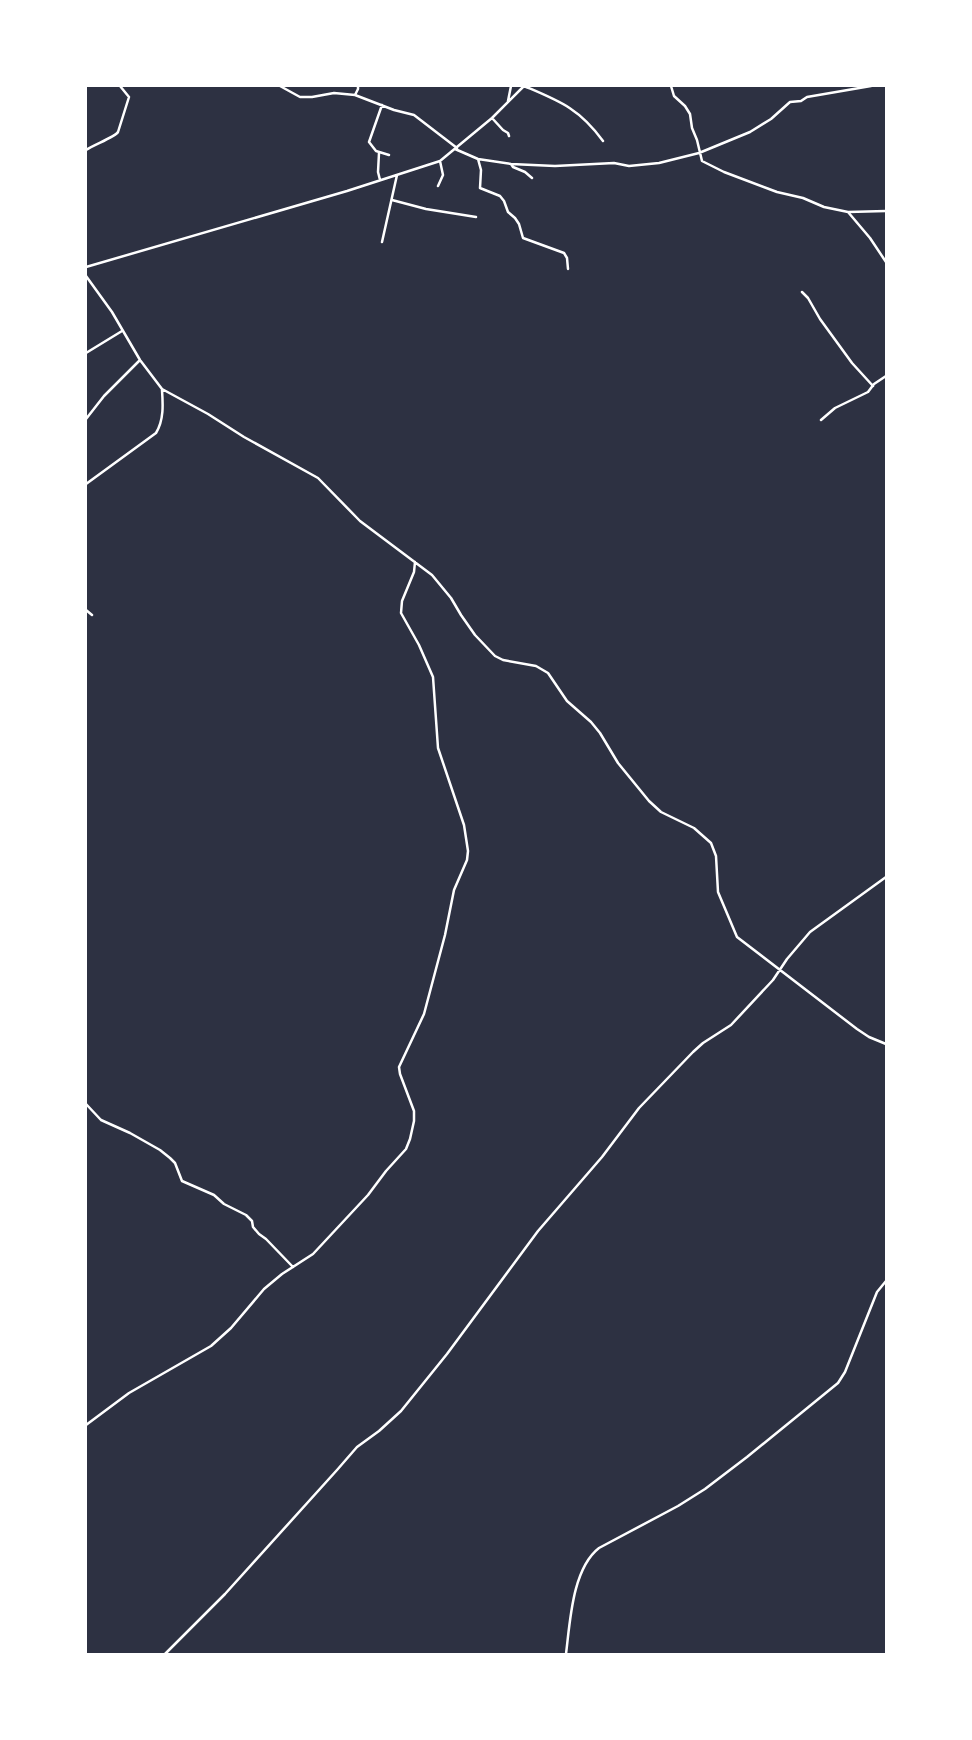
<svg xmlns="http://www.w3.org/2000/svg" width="972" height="1740" font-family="'Crimson Pro',serif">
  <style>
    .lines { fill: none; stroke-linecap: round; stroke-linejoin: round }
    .minor { stroke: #fff; stroke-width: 2.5 }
  </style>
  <rect width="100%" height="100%" fill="#2d3142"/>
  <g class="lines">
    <path class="minor" d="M280,86l20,11h12l22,-4 21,2 39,15 20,5 43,33
      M524,86c35,15 55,22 79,55
      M671,86l3,10 11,10 5,8 2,14 5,12 5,21 22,11 53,20 26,6 21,9 24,5 22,26 16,24
      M355,95l3,-6v-3
      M508,101l3,-15
      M382,105l-13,37 7,9 13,4
      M492,118l11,12 5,3 1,3
      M455,149l23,10 33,5 44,2 59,-3 15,3 30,-3 40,-10 51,-21 21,-13 19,-17 11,-1 6,-4 64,-11
      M86,150c7,-5 29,-13 32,-18l11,-35 -9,-11
      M379,153l-1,19 2,8
      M478,159l3,11 -1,18 20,8 4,5 4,11 7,6 4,6 4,14 41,15 3,5 1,11
      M511,164l2,3 12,5 7,6
      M438,186l5,-11 -3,-14
      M392,200l34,9 50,8
      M848,212l38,-1
      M382,242l15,-67
      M86,267l261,-76 93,-30 52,-43 32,-32
      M86,276l26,36 28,48 22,29 46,25 36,23 74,41 42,43 72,54 19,23 10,17 14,20 20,21 8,4 33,6 12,7 19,28 24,21 9,11 18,30 31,38 12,11 33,16 17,15 5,13 2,36 19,45 120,92 12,8 17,7
      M802,292l6,6 12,21 32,44 21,23
      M86,353l36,-22
      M86,419l18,-23 36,-36
      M821,420l14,-12 33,-16 6,-8 12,-8
      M86,484l70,-51c8,-13 7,-29 6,-43
      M86,610l6,5
      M86,1104l15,16 29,13 30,17 10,8 5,5 7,18 32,14 10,9 22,11 6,6 1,6 6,7 7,5 27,28
      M86,1425l43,-32 82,-47 20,-18 33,-39 18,-15 31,-20 55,-59 18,-24 20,-22 4,-10 4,-18v-10l-14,-37 -1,-7 25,-53 21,-79 9,-45 13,-30 1,-9 -4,-26 -26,-77 -5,-71 -14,-32 -18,-32 1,-12 12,-29 1,-10
      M165,1654l60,-60 112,-124 20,-23 22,-16 22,-20 46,-57 91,-123 64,-74 37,-49 54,-56 10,-9 28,-18 42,-45 14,-21 23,-27 76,-55
      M566,1654c4,-31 6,-85 33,-106l79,-42 27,-17 42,-32 91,-74 7,-11 32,-80 9,-11"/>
  </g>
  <rect width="972" height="1740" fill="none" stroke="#ffffff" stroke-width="174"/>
</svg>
